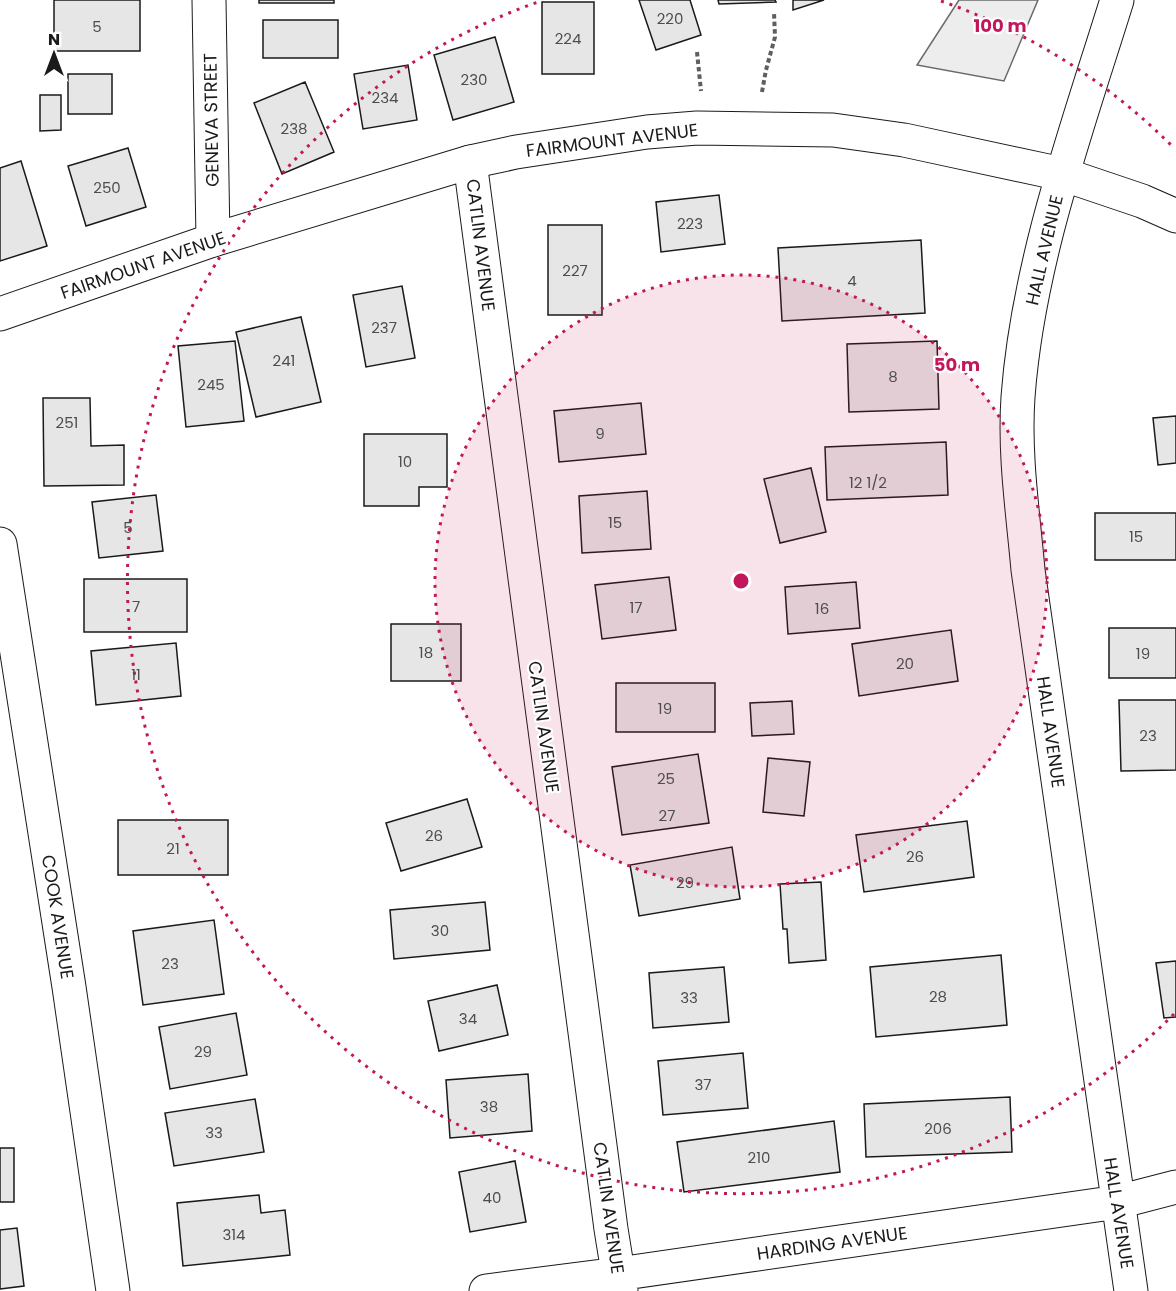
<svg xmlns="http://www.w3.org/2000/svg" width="1176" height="1291" font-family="Poppins,sans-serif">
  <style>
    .parking { fill: #ededed; stroke: #6a6a6a; stroke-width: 1.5 }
    .building { fill: #e6e6e6; stroke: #1a1a1a; stroke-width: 1.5 }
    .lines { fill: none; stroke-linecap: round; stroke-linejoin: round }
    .minor-casing { stroke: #1a1a1a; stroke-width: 35 }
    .major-casing { stroke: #1a1a1a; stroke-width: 35 }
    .path { stroke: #5f5f5f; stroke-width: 4; stroke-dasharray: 4.5 3; stroke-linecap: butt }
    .minor { stroke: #fff; stroke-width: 33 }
    .major { stroke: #fff; stroke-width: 33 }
    .ring { fill: none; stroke: #c2185b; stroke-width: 3; stroke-dasharray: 3 6 }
    .labels { text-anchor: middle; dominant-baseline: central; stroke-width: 4.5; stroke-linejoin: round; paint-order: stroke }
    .number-label { font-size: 15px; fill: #4d4d4d }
    .street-label { font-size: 18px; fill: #1a1a1a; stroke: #fff }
    .centre { fill: #c2185b; stroke: #fff; stroke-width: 3 }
    .ring-label { font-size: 18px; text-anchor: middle; font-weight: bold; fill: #c2185b; stroke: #fff; stroke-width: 4.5; stroke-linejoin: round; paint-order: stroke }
  </style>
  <rect width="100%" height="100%" fill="#fff"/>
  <path class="parking" d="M959,0h79l-34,81 -87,-16z"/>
  <path class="building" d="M54,0h86v51h-86z
    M259,0h75v3h-75z
    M639,0h51l11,35 -45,15z
    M718,0h57l1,2 -57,2z
    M793,0h31l-31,10z
    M542,2h52v72h-52z
    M263,20h75v38h-75z
    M495,37l19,65 -61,18 -19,-65z
    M408,65l9,55 -54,9 -9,-55z
    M68,74h44v40h-44z
    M305,82l29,70 -52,22 -28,-71z
    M40,95h21v35l-21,1z
    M128,148l18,59 -60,19 -18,-60z
    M21,161l26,85 -47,15v-93z
    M719,195l6,49 -64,8 -5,-50z
    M548,225h54v90h-54z
    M921,240l4,73 -143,8 -4,-73z
    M402,286l13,72 -49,9 -13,-72z
    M301,317l20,85 -65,15 -20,-85z
    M235,341l9,80 -58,6 -8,-81z
    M937,341l2,68 -90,3 -2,-68z
    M43,398h47l1,48 33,-1v40l-80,1z
    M641,403l5,51 -87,8 -5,-51z
    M1176,416v47l-18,2 -5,-47z
    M364,434h83v53h-28v19h-55z
    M946,442l2,53 -121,5 -2,-53z
    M811,468l15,64 -46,11 -16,-64z
    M647,491l4,58 -69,4 -3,-57z
    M156,495l7,56 -64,7 -7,-56z
    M1095,513h81v47h-81z
    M669,577l7,53 -74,9 -7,-54z
    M84,579h103v53h-103z
    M856,582l4,46 -72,6 -3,-47z
    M391,624h70v57h-70z
    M1109,628h67v50h-67z
    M951,630l7,51 -99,15 -7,-52z
    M176,643l5,53 -85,9 -5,-54z
    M616,683h99v49h-99z
    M1119,700h57v70l-55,1z
    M792,701l2,33 -42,2 -2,-33z
    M698,754l11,69 -87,12 -10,-68z
    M768,758l42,4 -6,54 -41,-4z
    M467,799l15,48 -81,24 -15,-48z
    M118,820h110v55h-110z
    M967,821l7,56 -110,15 -8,-57z
    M732,847l8,52 -101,17 -9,-51z
    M821,882l5,78 -37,3 -2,-34h-4l-3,-45z
    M485,902l5,48 -96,9 -4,-49z
    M214,920l10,74 -81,11 -10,-74z
    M1001,955l6,70 -131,12 -6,-70z
    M1176,961v56l-12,1 -8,-55z
    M724,967l5,55 -76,6 -4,-55z
    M497,985l11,50 -69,16 -11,-50z
    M236,1013l11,62 -77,14 -11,-62z
    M743,1053l5,55 -85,7 -5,-54z
    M528,1074l4,57 -82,7 -4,-58z
    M1010,1097l2,55 -146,5 -2,-53z
    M255,1099l9,53 -90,14 -9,-53z
    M834,1121l6,51 -156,20 -7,-50z
    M0,1148h14v54h-14z
    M515,1161l11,61 -56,10 -11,-60z
    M259,1195l2,18 24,-3 5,45 -107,11 -6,-63z
    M17,1228l7,58 -24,3v-59z"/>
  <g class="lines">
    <g class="minor-casing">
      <path id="minor" d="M209,0l4,240
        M1117,0c-40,129 -89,262 -99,397 -4,58 5,116 10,173l103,721
        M470,162l141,1067 10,62
        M0,544l69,443 44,304
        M486,1291l132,-17 500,-72 58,-15"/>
    </g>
    <g class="major-casing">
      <path id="major" d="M0,314l213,-74 257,-78 46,-10 131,-20 50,-4 136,2 71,10 158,34 80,27 34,15"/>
    </g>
    <path class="path" d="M697,52l4,39
      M762,92l4,-22 9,-33 -1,-25"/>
    <use href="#minor" class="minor"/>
    <use href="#major" class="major"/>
  </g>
  <circle cx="741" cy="581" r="306" fill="#c2185b" fill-opacity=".12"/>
  <g class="ring">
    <circle cx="741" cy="581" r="306"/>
    <path d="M1174 1014A613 613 0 1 1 541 1M941 1A613 613 0 0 1 1174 148"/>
  </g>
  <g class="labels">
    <g class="number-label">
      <text x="670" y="18">220</text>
      <text x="97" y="26">5</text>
      <text x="568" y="38">224</text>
      <text x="474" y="79">230</text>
      <text x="385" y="97">234</text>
      <text x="294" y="128">238</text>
      <text x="107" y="187">250</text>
      <text x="690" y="223">223</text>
      <text x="575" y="270">227</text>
      <text x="852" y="280">4</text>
      <text x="384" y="327">237</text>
      <text x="284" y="360">241</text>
      <text x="893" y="376">8</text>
      <text x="211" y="384">245</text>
      <text x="67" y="422">251</text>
      <text x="600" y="433">9</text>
      <text x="405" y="461">10</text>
      <text x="868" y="482">12 1/2</text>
      <text x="615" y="522">15</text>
      <text x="128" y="527">5</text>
      <text x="1136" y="536">15</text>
      <text x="136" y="606">7</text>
      <text x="636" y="607">17</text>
      <text x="822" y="608">16</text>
      <text x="426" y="652">18</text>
      <text x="1143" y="653">19</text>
      <text x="905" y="663">20</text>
      <text x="136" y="674">11</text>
      <text x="665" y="708">19</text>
      <text x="1148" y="735">23</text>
      <text x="666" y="778">25</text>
      <text x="667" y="815">27</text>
      <text x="434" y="835">26</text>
      <text x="173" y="848">21</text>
      <text x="915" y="856">26</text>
      <text x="685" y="882">29</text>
      <text x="440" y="930">30</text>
      <text x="170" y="963">23</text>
      <text x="938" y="996">28</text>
      <text x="689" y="997">33</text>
      <text x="468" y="1018">34</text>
      <text x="203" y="1051">29</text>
      <text x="703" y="1084">37</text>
      <text x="489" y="1106">38</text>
      <text x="938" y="1128">206</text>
      <text x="214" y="1132">33</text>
      <text x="759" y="1157">210</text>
      <text x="492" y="1197">40</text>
      <text x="234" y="1234">314</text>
    </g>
    <g class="street-label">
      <text transform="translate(211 120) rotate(-91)">GENEVA STREET</text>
      <text transform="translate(612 140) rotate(-7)">FAIRMOUNT AVENUE</text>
      <text transform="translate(481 245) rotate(83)">CATLIN AVENUE</text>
      <text transform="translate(1044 250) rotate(-77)">HALL AVENUE</text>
      <text transform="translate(143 265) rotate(-19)">FAIRMOUNT AVENUE</text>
      <text transform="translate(544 727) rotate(82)">CATLIN AVENUE</text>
      <text transform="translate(1051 732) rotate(82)">HALL AVENUE</text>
      <text transform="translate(58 917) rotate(81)">COOK AVENUE</text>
      <text transform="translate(609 1208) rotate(82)">CATLIN AVENUE</text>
      <text transform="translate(1119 1213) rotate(81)">HALL AVENUE</text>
      <text transform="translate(832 1243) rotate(-8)">HARDING AVENUE</text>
    </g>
  </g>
  <circle cx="741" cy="581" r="9" class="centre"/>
  <g class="ring-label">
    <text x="1000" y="32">100 m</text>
    <text x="957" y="371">50 m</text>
  </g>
  <g transform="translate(54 54)" stroke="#ffffff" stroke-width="4.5" paint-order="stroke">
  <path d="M0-4.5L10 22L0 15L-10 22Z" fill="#1a1a1a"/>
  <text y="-9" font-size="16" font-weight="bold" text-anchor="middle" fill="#1a1a1a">N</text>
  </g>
</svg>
